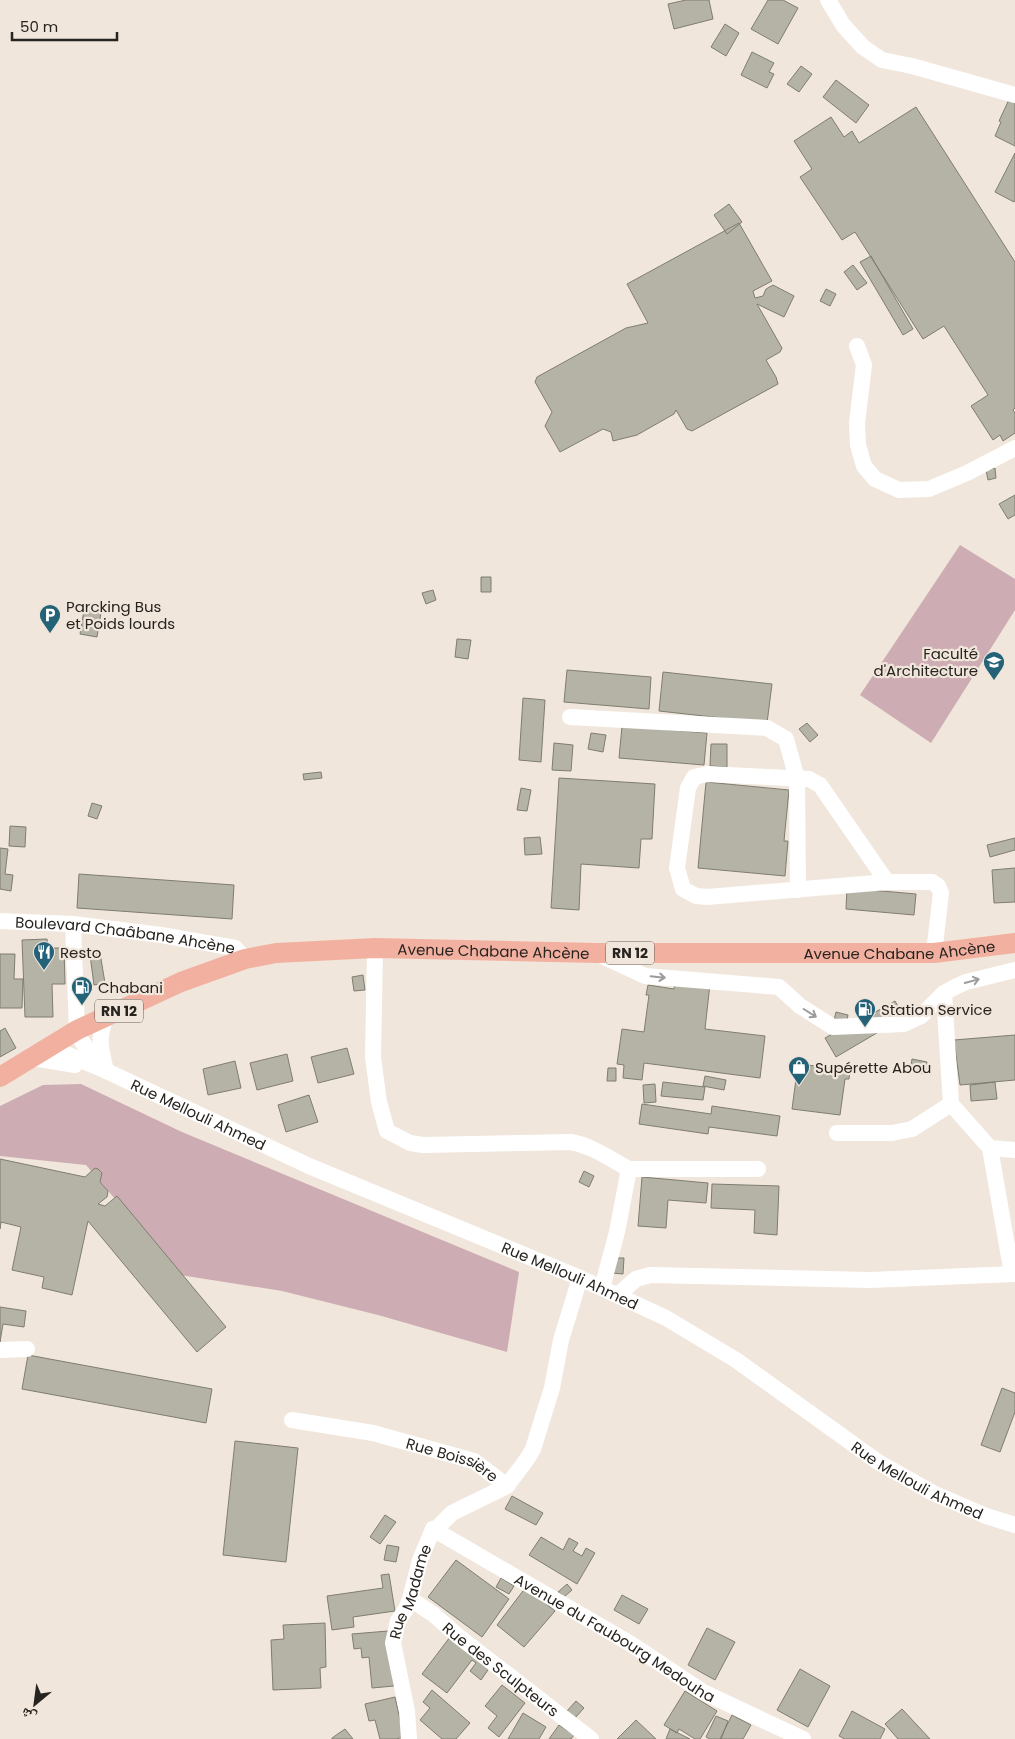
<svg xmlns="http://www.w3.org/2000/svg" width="1015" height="1739" font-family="Poppins,'Noto Naskh Arabic',sans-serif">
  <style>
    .green { fill: #cdacb3 }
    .building { fill: #b5b3a6; stroke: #7f7d70 }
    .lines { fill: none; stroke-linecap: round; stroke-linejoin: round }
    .minor { stroke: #fff; stroke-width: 16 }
    .major { stroke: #f2b1a0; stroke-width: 20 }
    .oneway { stroke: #9e9c9a }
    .labels { text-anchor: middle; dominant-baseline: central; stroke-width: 4.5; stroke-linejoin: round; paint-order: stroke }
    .shield { fill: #f1e6db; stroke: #645e57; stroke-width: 1 }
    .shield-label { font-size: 14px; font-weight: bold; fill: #27231f }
    .poi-label { font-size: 15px; fill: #27231f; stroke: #f1e6db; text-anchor: start }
    .street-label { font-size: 15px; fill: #27231f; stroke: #f1e6db }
  </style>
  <rect width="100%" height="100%" fill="#f1e6db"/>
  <path class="green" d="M960,545l55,34v31l-84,133 -71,-48z
    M81,1084l101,48 337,140 -12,80 -129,-37 -96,-24 -102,-16 -94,-110 -86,-9v-50l43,-21z"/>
  <path class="building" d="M686,0h23l4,19 -39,10 -6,-25z
    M768,0h15l15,8 -20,36 -27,-15z
    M725,24l14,9 -13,23 -15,-9z
    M752,52l22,11 -5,9 5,2 -7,14 -26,-13z
    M801,66l11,8 -13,18 -12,-8z
    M836,80l33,25 -13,18 -33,-26z
    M1013,91l2,1v54l-20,-10 6,-14 -2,-1z
    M916,107l99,155v146l-2,2 2,3v20l-12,8 -3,-6 -7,5 -22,-34 17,-11 -44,-69 -21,13 -68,-107 -13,8 -42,-63 12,-8 -18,-28 37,-24 13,20 8,-6 7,12z
    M1015,153v47l-1,2 -19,-10z
    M729,204l13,18 -15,12 -13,-19z
    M739,223l33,58 -19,10 2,7 8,-2 3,-7 7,-4 21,11 -10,21 -27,-13 25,44 -2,4 -14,8 10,17 2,7 -86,47 -5,-2 -11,-19 -2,4 -37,21 -24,6 -2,-9 -8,-3 -43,23 -15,-26 7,-14 -17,-30 2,-5 89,-49 22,-5 -21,-39z
    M871,256l42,73 -10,6 -43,-73z
    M853,265l14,18 -10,7 -13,-18z
    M826,289l10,5 -6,12 -10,-5z
    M995,468l1,10 -8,2 -2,-10z
    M1015,495v20l-7,4 -9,-15z
    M481,577h10v15h-10z
    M433,590l3,10 -10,4 -4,-11z
    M84,610l17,3 -4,24 -17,-3z
    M457,639l14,1 -3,19 -13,-2z
    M567,670l84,7 -2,32 -85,-7z
    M663,672l109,12 -5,39 -108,-12z
    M523,698l22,2 -4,62 -22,-2z
    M807,723l11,12 -8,7 -11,-13z
    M622,726l85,7 -3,32 -85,-7z
    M591,733l15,2 -3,17 -15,-3z
    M554,743l19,2 -2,26 -19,-1z
    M711,744h16v23l-17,-1z
    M321,772l1,6 -18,2 -1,-6z
    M559,778l96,6 -3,55h-11l-2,29 -58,-4 -2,46 -28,-2z
    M706,782l83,8 -5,51h4l-3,35 -87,-8z
    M521,788l10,2 -4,21 -10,-1z
    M92,803l10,3 -5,13 -9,-3z
    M10,826l16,1 -1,20 -16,-1z
    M540,837l2,17 -17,1 -1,-17z
    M1015,838v12l-25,7 -3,-12z
    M0,848l8,1 -3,25 8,1 -2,16 -11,-2z
    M1015,868v34l-21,1 -2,-33z
    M79,874l155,11 -2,34 -155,-11z
    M847,888l69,6 -2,21 -68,-6z
    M47,939l1,9h16l1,36h-13l1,33h-28l-3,-77z
    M100,953l5,30 -11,2 -4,-30z
    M0,954h15l-1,25h9l-1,29h-22z
    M363,975l2,15 -11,1 -2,-14z
    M675,980l35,4 -5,45 60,7 -5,42 -116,-15 -2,17 -19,-2 1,-13 -7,-1 5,-35 22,3 5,-37h-3l2,-10 26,4z
    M895,1001l9,16 -68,40 -11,-19 44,-25 1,2z
    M836,1012l12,3 -2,11 -13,-2z
    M5,1028l11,20 -16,9v-26z
    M1015,1035v45l-55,5 -6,-45z
    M347,1048l7,26 -36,9 -7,-26z
    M287,1054l6,27 -36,9 -7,-27z
    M912,1059l15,3 -1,12 -16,-2z
    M235,1061l6,27 -33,7 -5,-26z
    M798,1064l52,6 -1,9h-4l-5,36 -48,-6z
    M608,1068h8v13h-9z
    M705,1076l21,4 -2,10 -21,-4z
    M663,1082l42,5 -2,13 -42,-4z
    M995,1082l2,17 -26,2 -1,-16z
    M655,1084l1,18 -12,1 -1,-18z
    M309,1095l9,27 -32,10 -8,-27z
    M642,1104l69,10 1,-8 68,10 -3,20 -68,-9 -1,7 -69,-10z
    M0,1159l85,18 10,-9 3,1 4,4 -2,9 8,9 -1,6 -9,7 7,2 12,-10 109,131 -29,25 -109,-131 -16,74 -30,-7 2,-11 -32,-7 9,-43 -20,-5 -1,7z
    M584,1171l10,5 -5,11 -10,-5z
    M642,1177l66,6 -2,20 -38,-3 -2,28 -28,-2z
    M712,1184l67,2 -2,49 -23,-2 1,-23 -44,-2z
    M613,1258h11l-1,16 -11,-1z
    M0,1307l26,4 -2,16 -21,-3 -3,18z
    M28,1355l184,34 -6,34 -184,-34z
    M1002,1388l13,5v19l-15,40 -19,-7z
    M235,1441l63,7 -12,114 -63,-7z
    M512,1496l31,17 -7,12 -31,-16z
    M385,1515l11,7 -16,22 -10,-7z
    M541,1537l22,13 6,-12 9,5 -5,8 9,5 4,-8 9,5 -18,31 -48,-29z
    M387,1545l12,2 -3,15 -12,-2z
    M456,1560l53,39 -27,38 -54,-40z
    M389,1574l6,37 -42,6 1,10 -22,3 -5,-34 56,-8 -2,-13z
    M501,1578l13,8 -5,8 -13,-7z
    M567,1584l5,6 -8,7 -6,-5z
    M526,1587l29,24 -31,36 -27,-22z
    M622,1595l26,14 -9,15 -25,-14z
    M325,1623l1,44 -6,1 1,20 -48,2 -2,-50 13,-1 -1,-14z
    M707,1628l28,14 -20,38 -27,-15z
    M388,1631l6,55 -22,2 -3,-31 -7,1 -1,-10 -7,1 -2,-15z
    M450,1637l40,30 -9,13 -11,-9 6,-8 -4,-3 -25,33 -25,-19z
    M800,1669l30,17 -22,41 -31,-17z
    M502,1685l23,18 -26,34 -11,-9 9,-12 -12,-10z
    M432,1690l38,33 -14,16h-14l-22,-19 10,-12 -7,-6z
    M685,1691l32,20 -17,28h-5l-16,-10 -2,4 -13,-8z
    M395,1697l9,40 -8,2h-16l-5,-19 -6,1 -4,-17z
    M576,1701l8,7 -9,10 -8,-7z
    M902,1709l28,30h-32l-13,-15z
    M852,1711l33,18 -5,10h-35l-6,-3z
    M523,1713l23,14 -7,12h-31z
    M732,1715l19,10 -8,14h-23z
    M716,1716l12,5 -7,18h-11l-4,-2z
    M636,1720l20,19h-39z
    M559,1725l15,10 -3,4h-22z
    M345,1729l8,10h-21v-1z
    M670,1729l20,10h-24z"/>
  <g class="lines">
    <g class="minor">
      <path d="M828,0l15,25 20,22 19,13 30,6 103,29"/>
      <path d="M857,346l7,19 -7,58 1,22 6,21 11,13 24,11 30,-1 38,-16 48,-25"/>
      <path d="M570,717l197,11 19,11 11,40 1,111"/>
      <path d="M708,774l101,5 11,6 67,97 -180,15 -11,-1 -13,-7 -6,-21 11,-80 6,-11z"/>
      <path d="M887,882h45l6,4 3,7 -7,60"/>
      <path id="s1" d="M0,921l73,3 88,11 74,13 10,11"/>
      <path d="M73,924l4,106 2,7 21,31"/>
      <path d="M375,948l-2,109 6,45 8,29 23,12 13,2 148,-3c23,4 38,17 58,27l-12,63 -15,56"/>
      <path d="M598,954l47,22 134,11 21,19 33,21 71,-3 17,-8 23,-23 11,-6 11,-5 49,-12"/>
      <path d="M944,993l7,111 39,44 25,2"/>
      <path d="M106,1017c-9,23 -5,31 0,54"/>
      <path id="s2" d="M49,1047l51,21 209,98 271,112 86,40 70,42 142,102 55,31 53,23 29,9"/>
      <path d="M33,1058l42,7"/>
      <path d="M837,1133h55l20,-4 39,-25"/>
      <path d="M990,1148l22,126"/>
      <path d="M629,1169h129"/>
      <path d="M618,1295l18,-16 14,-4 220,5 145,-6"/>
      <path d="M0,1350l27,-1"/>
      <path id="s3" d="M292,1420l81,13 101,28 33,25c8,-12 19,-23 26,-37l19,-61 9,-48 19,-62"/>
      <path id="s4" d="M433,1529l198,115 72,48 100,47"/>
      <path id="s5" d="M410,1599l23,15 25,22 133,103"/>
      <path id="s6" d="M409,1739l-2,-28 -14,-68 5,-22 8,-12 4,-10 10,-39 13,-31h3l16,-16 55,-27"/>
    </g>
    <path class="major" id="s7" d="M0,1077l77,-47 104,-48 64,-23 31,-6 99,-5 221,5h338l81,-10"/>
  </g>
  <defs><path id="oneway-shaft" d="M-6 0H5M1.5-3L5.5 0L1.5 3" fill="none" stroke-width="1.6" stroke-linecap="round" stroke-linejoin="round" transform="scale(1.25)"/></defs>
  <g class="oneway">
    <use href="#oneway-shaft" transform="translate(658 977) rotate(6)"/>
    <use href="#oneway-shaft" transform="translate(972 981) rotate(-15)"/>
    <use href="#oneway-shaft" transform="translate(810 1013) rotate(32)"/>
  </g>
  <defs>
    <g id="parking-pin" transform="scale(1.125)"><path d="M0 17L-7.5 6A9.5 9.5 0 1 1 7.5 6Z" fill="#246278" stroke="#f1e6db"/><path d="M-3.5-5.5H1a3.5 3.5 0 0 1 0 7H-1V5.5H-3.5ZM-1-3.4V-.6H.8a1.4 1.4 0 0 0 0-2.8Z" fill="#fff"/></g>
    <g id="university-pin" transform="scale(1.125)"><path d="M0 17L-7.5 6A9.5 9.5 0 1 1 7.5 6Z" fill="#246278" stroke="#f1e6db"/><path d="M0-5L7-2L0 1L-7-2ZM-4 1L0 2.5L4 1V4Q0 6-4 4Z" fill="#fff"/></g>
    <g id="restaurant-pin" transform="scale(1.125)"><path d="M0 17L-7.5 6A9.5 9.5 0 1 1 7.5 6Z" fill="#246278" stroke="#f1e6db"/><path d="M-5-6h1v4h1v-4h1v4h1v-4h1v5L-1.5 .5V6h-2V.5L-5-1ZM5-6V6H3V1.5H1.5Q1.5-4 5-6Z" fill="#fff"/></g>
    <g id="fuel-pin" transform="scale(1.125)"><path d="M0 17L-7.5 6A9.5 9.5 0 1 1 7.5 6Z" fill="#246278" stroke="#f1e6db"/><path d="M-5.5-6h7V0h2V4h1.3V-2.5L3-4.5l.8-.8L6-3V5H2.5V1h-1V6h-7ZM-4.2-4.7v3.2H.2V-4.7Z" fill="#fff"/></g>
    <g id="shop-pin" transform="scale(1.125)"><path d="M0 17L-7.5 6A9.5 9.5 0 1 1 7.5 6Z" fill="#246278" stroke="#f1e6db"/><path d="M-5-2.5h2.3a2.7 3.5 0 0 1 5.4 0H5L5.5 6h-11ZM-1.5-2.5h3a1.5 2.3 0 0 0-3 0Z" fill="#fff"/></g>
  </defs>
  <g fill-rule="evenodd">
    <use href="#parking-pin" x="50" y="615"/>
    <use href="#university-pin" x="994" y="662"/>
    <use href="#restaurant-pin" x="44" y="952"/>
    <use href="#fuel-pin" x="82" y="987"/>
    <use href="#fuel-pin" x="865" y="1009"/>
    <use href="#shop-pin" x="799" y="1067"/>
  </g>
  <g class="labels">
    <g class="shield">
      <rect x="606" y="941.5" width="48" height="23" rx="4"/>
      <rect x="95" y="999.5" width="48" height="23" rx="4"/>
    </g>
    <g class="shield-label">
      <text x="630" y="953">RN 12</text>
      <text x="119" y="1011">RN 12</text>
    </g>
    <g class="poi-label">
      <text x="66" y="606">Parcking Bus<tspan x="66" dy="17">et Poids lourds</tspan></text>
      <text x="978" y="653" text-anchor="end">Faculté<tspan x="978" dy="17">d'Architecture</tspan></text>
      <text x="60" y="952">Resto</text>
      <text x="98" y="987">Chabani</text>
      <text x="881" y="1009">Station Service</text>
      <text x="815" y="1067">Supérette Abou</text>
    </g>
    <g class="street-label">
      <text stroke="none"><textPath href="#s1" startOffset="126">Boulevard Chaâbane Ahcène</textPath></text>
      <text stroke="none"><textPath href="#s7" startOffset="928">Avenue Chabane Ahcène</textPath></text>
      <text stroke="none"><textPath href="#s7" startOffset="522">Avenue Chabane Ahcène</textPath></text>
      <text stroke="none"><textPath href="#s2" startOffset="164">Rue Mellouli Ahmed</textPath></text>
      <text stroke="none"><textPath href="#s2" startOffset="569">Rue Mellouli Ahmed</textPath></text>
      <text stroke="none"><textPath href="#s3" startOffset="166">Rue Boissière</textPath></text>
      <text stroke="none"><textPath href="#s2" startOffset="974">Rue Mellouli Ahmed</textPath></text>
      <text stroke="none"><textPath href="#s6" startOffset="152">Rue Madame</textPath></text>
      <text stroke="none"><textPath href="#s4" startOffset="212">Avenue du Faubourg Medouha</textPath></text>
      <text stroke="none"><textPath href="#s5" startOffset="115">Rue des Sculpteurs</textPath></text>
    </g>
  </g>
  <g transform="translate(35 1704) rotate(209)" stroke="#f1e6db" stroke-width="4" paint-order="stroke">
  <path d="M0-4L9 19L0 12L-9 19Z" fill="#27231f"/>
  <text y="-8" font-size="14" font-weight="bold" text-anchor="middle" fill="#27231f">ش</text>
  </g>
  <path d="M12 32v8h105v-8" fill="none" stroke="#27231f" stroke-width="2.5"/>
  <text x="20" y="32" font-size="15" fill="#27231f" stroke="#f1e6db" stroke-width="4" paint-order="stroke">50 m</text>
</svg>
